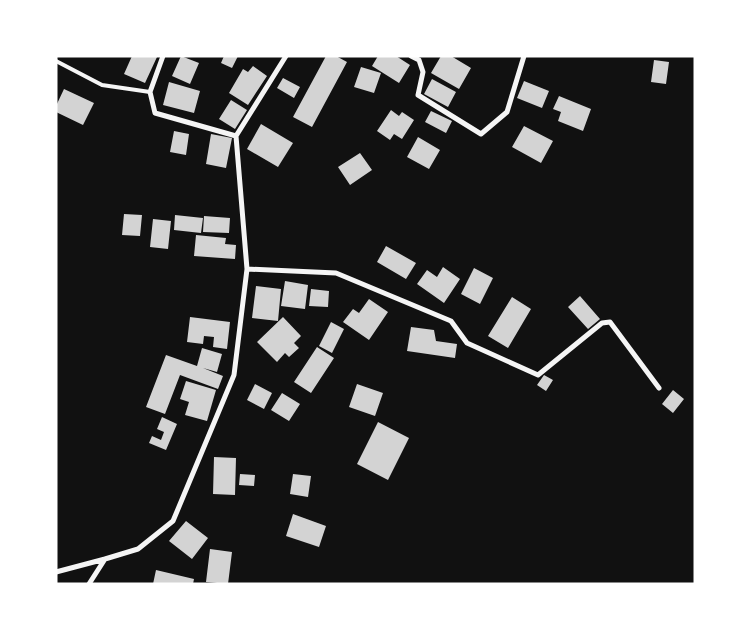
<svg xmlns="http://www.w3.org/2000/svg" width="751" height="640" font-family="Inter,sans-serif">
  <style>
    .building { fill: #d3d3d3 }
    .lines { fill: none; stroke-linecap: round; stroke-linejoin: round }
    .service { stroke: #f5f5f5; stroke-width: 4 }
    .minor { stroke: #f5f5f5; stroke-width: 5 }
  </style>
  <rect width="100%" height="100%" fill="#111"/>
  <path class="building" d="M132,56l25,1 -12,26 -21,-9z
    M181,56l18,7 -9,21 -18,-8z
    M224,56h14l-6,12 -11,-5z
    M326,56h10l11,6 -35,65 -19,-10z
    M378,56h18l14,9 -11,18 -27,-17z
    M441,56h10l20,12 -12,21 -28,-16z
    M654,60l15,2 -3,22 -15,-2z
    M253,66l14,10 -19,29 -19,-12 14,-24 5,3z
    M361,67l20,6 -7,20 -20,-6z
    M283,78l17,9 -6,11 -17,-10z
    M432,79l24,13 -8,15 -24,-13z
    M524,81l25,10 -7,17 -25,-10z
    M169,82l31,9 -6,22 -31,-8z
    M64,89l30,14 -11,22 -27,-13v-6z
    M559,96l32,13 -8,22 -25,-10 3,-9 -8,-3z
    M231,100l16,10 -12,19 -16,-10z
    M391,110l8,6 3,-4 12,8 -12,19 -8,-5 -4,6 -13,-9z
    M431,111l21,10 -6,12 -21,-11z
    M261,124l32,19 -15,24 -31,-18z
    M524,126l29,15 -12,22 -29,-16z
    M174,131l15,3 -3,21 -16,-3z
    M211,134l21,4 -6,30 -20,-4z
    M418,137l22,13 -11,19 -22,-12z
    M360,153l12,17 -22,15 -12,-18z
    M124,214l18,1 -2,21 -18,-1z
    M175,215l28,3 -2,15 -27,-3z
    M204,216l26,2 -1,15 -26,-1z
    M153,219l18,2 -3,28 -18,-2z
    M196,235l30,3 -1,6 11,1 -1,14 -41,-3z
    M386,246l30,17 -10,16 -29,-17z
    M443,267l17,12 -16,24 -27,-19 10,-14 10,7z
    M474,268l19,10 -13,26 -19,-10z
    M285,281l23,4 -3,24 -24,-3z
    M256,286l25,3 -3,32 -26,-3z
    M311,289l18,2 -1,16 -19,-1z
    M580,296l20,23 -12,10 -20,-22z
    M512,297l19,12 -23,39 -20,-12z
    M369,299l19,13 -19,28 -26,-18 10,-13 6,4z
    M190,317l40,5 -3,27 -14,-2 1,-10 -10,-1 -1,8 -16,-2z
    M283,317l18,19 -7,7 5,5 -10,9 -4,-4 -8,9 -20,-20z
    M331,322l13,7 -12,24 -13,-7z
    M411,327l23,3 2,11 21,3 -2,14 -48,-7z
    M317,347l17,11 -23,35 -17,-11z
    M202,348l20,6 -5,18 -14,-4 20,8 -5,13 -38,-14 -15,39 -19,-7 20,-52 31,11z
    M544,375l9,5 -7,11 -9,-6z
    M186,381l30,9 -9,31 -22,-6 4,-13 -9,-3z
    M255,384l17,9 -8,16 -17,-9z
    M357,384l26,9 -8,23 -26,-9z
    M673,390l11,9 -11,14 -11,-9z
    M282,393l18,11 -11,17 -18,-11z
    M162,417l15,7 -11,26 -17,-7 3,-7 9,4 3,-8 -7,-3z
    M378,422l31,16 -21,42 -31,-16z
    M214,457l22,1 -1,37 -22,-1z
    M240,474l15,1 -1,11 -15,-1z
    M293,474l18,2 -3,21 -18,-3z
    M293,514l33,12 -7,21 -33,-11z
    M186,521l22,17 -16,21 -23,-18z
    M210,549l22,3 -4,32 -22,-2z
    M156,570l38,9 -1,5h-40z"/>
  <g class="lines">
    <path class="service" d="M56,61l46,24 48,7"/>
    <path class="minor" d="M163,56l-13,36 5,21 81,23
      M411,56l8,4 4,12 -5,23 63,39 26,-22 17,-56
      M247,269l89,4 115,48 16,22 71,32 64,-52 8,-1 49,66
      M56,572l49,-13
      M89,584l16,-25 33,-10 35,-28 61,-146 13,-106 -11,-133 50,-80"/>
  </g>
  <rect width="751" height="640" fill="none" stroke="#ffffff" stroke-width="115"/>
</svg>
